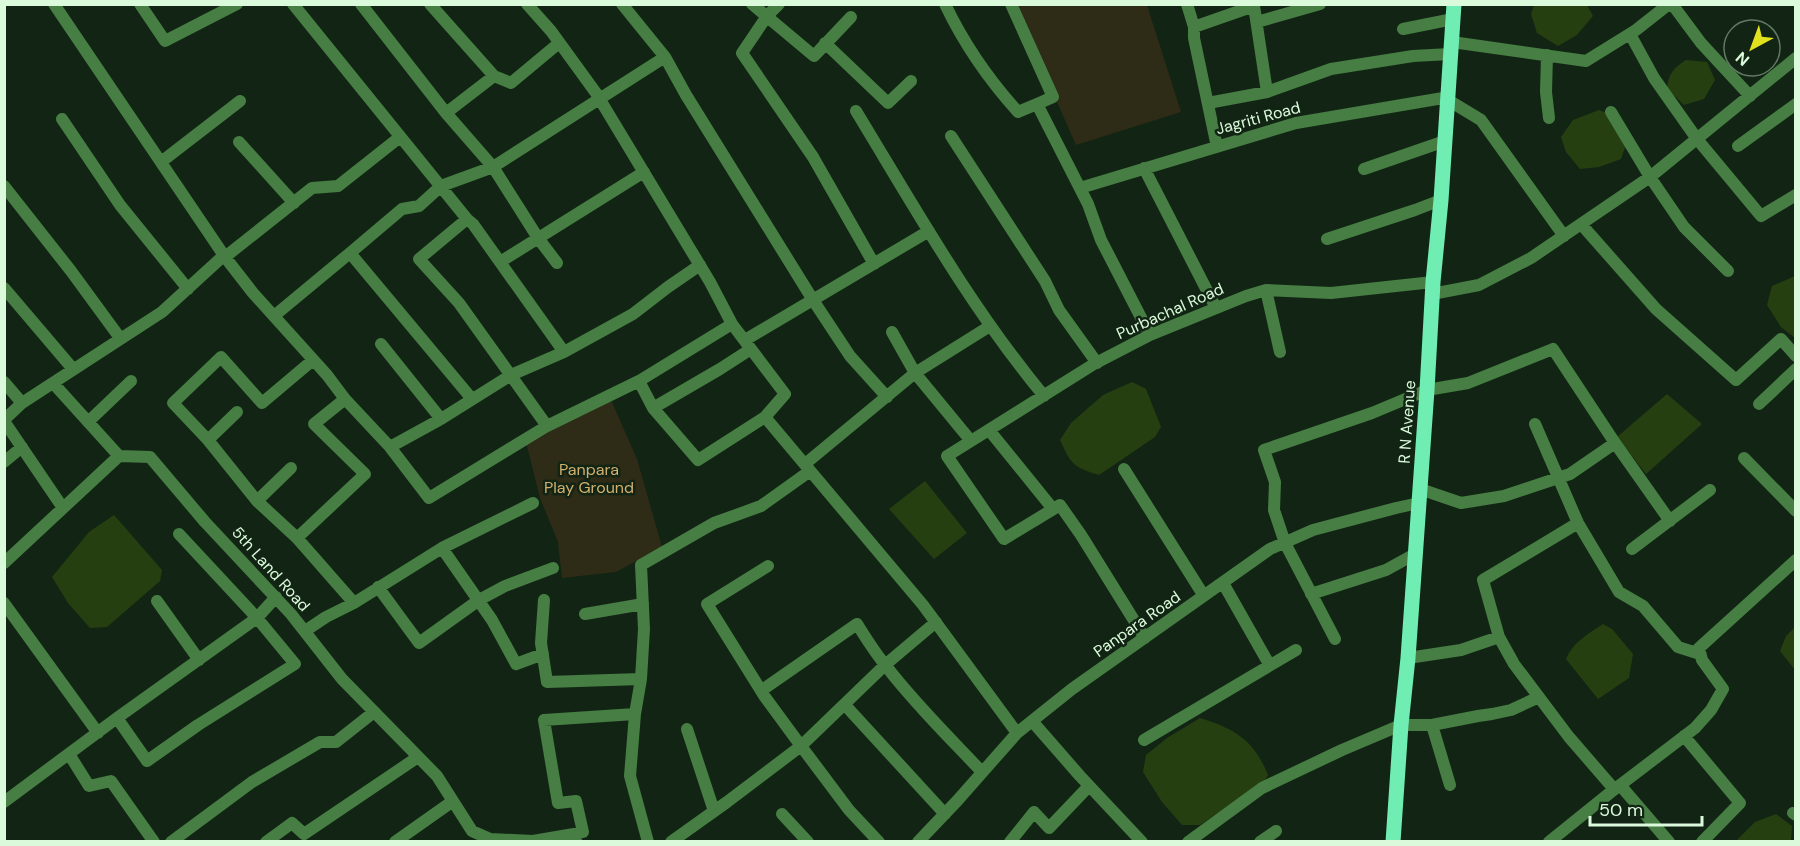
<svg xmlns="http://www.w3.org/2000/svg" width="1800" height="846" font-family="'DM Sans',sans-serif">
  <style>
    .green { fill: #2e2b16 }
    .water { fill: #263f11 }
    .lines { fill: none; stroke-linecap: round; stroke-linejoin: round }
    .street { stroke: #467e43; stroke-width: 12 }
    .primary { stroke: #6fedb2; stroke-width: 15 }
    .labels { text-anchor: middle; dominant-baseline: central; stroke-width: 5; stroke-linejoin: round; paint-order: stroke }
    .street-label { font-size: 16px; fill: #dbfadb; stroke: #122514 }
    .park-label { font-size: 16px; fill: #d2b06f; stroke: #122514 }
  </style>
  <rect width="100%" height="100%" fill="#122514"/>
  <path class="green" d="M1014,5h133l34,107 -105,33z
    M611,400l26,59 25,88 -46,25 -54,6 -4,-36 -18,-44 -14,-56z"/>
  <path class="water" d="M1587,5l6,11 -16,19 -19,11 -21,-13 -6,-19 3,-9z
    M1686,60l21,2 8,18 -11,19 -20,6 -17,-16c1,-14 6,-21 19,-29z
    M1599,110l10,4 19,25 -7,20 -22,8 -19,2 -14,-17 -5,-15 12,-17z
    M1795,276v62l-14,-11 -14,-22 5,-19z
    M1132,382l14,7 15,38 -6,10 -56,38c-26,-8 -28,-11 -39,-35l11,-17 32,-28z
    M1667,394l35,30 -56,50 -29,-37z
    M925,481l42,52 -33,26 -45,-50z
    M114,515l48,55 -2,11 -53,46 -17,1 -22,-25 -16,-26 37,-45z
    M1603,624l9,5 21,25 -4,24 -31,21 -32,-40c7,-17 22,-25 37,-35z
    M1795,627v43l-15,-19 6,-15z
    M1200,718c35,11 54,22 68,57l-4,7 -64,43h-18l-20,-23 -19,-30 3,-17 21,-17z
    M1776,814l16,12 -1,15h-55l19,-19z"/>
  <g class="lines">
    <path class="street" d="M54,4l171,253 28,36 74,82 18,24 45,48 39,51 118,-72 92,-45 93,-57
      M140,4l25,37 72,-37
      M293,4l174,215 6,5 91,128 69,-38 35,-27 32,-22
      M361,4l85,109 47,54 45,71 19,25
      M430,4l64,72
      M527,4l24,27 45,62 114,189 22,42 53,70 -20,23 158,188 94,128
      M622,4l43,53 21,38 127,205 37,56 37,41
      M752,4l62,52 37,-39
      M779,4l-12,12 -25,37 71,104 61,107
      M945,4c18,38 45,77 73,108l19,-8
      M1011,4l42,93 -16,7 51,100 13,36 49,95
      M1187,4l7,23v11l23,109
      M1672,4l29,39 49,53
      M1257,22l63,-18
      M1194,27l60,-21 13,86
      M1403,29l50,-10
      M1630,34l24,44 43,61 64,77 35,-21
      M1452,42l134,19 50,-31 33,-26
      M825,43l63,60 23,-22
      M1547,55l-1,37 3,26
      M1448,100l33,20 83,116
      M1208,103l59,-11 64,-23 82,-13 37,-2
      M856,111c59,97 115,197 188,285
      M1611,112l39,65 34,50 44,44
      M446,113l48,-37 17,7 48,-40
      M62,119l58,86 68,84
      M951,136l94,145 14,29 38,53
      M239,142l55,61
      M1738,146l58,-42
      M161,162l79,-61
      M1144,168l72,140
      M1364,169l81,-28
      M4,186l67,85 49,67
      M1080,188l216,-65 153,-26
      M467,219l-48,40 40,44 88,123
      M1581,224l75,85 80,71 45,-41 15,17
      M1327,239l88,-29 26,-10
      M500,262l144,-90
      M4,288l69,81
      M1266,290l14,62
      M1432,294l47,-9 52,-27 119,-81 146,-119
      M274,316l76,-63
      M892,332l23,41 56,68
      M745,340l184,-109
      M381,344l60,75
      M313,360l-51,43 -41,-46 -48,46 35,37 49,61 40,37 57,65
      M639,381l14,27 45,52 67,-43
      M4,382l18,21
      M53,383l66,73
      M472,399l-122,-146 52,-44 17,-3 22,-20 52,-19 172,-110
      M1759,404l37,-35
      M653,408l67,-39 31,-20
      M4,420l18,-17 140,-91 58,-53 5,-2 87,-69 26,-2 62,-49
      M4,421l59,87
      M88,422l43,-41
      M1535,424l43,99 41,69 24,14 35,41 22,7
      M989,430l64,79
      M208,440l29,-28
      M390,447l51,-28 70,-44 53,-23
      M1744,458l52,53
      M4,462l18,-15
      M805,464l110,-91 75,-47
      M1124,469l80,127
      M1420,489l41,14 43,-7 66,-22 45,-31
      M257,501l34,-33
      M1578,523l-95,57 16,57 15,27 55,73 45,52
      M297,538l68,-64 -51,-50 31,-25
      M442,548l50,72 24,44 27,-10
      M1632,549l78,-59
      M4,563l115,-107 31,1 55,65 86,92 51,65 95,97 35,55 18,8 1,3
      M768,566l-61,38 58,93 36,49 48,64 30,32
      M1223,583l46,81
      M378,587l41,56 60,-43 26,-14 48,-18
      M1311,594l75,-24 29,-16
      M544,600l-3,43 6,39 94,-3
      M157,601l42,59
      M4,603l94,130
      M585,614l58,-10
      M305,631l21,-14 28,-14 88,-55 91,-45
      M1145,638l-64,-103 -21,-30 -56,34 -57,-83 147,-92 56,-29 96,-39 20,-6 65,3 102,-11
      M1335,639l-50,-96 -11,-33 1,-28 -11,-32 108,-37 55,-23 41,-7 85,-34 62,94 55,78
      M1408,658l53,-8 38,-13
      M762,690l95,-66c9,14 18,29 29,42 29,38 64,72 96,106
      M845,705l100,109
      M117,718l30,43 51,-36 97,-61 -38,-46 -78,-84
      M1032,721l48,55 62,66
      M1432,725l18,60
      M687,729l27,82
      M1684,736l56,67 -38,39
      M1144,740l152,-90
      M69,754l20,32 22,-5 43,61
      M1620,785l49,57
      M4,802l113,-84 140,-100 19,-21
      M1793,813l3,2
      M782,814l26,28
      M574,834l9,-2 -7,-31 -18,2 -14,-83 91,-6
      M171,842l81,-60 68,-40h16l38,-30
      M266,842l26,-19 12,11 114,-77
      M395,842l58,-41
      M487,842l3,-3 43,2 41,-7 2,6
      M648,842l-18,-66 5,-62 6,-35 3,-50 -3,-64 73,-42 47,-17 49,-35
      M671,842l56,-40 74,-56 84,-81 51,-43
      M918,842l39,-41 60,-68 55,-44 198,-140 43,-19 83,-22 23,-5
      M1010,842l24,-30 15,16 40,-42
      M1188,842l74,-54 80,-38 59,-25h31l46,-9 14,-2 19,-4 28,-13
      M1260,842l16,-11
      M1549,842l62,-50 84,-64 16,-18 12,-21 -21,-29 -3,-12 97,-88"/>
    <path class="primary" d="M1393,842l8,-117 7,-67 19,-268 6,-108 8,-82 13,-196"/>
  </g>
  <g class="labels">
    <g class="street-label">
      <text transform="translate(1258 118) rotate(-15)">Jagriti Road</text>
      <text transform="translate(1170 311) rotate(-24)">Purbachal Road</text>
      <text transform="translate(1407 422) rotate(-86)">R N Avenue</text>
      <text transform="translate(271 569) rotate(48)">5th Land Road</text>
      <text transform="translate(1137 624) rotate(-35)">Panpara Road</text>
    </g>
    <g class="park-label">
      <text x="589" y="469">Panpara<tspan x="589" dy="18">Play Ground</tspan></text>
    </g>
  </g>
  <rect width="1800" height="846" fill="none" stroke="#dbfadb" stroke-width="12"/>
  <g transform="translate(1752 48) rotate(221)"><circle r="28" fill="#122514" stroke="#627a64" stroke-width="1.5"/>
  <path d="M0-4.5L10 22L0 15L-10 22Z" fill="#e2e31e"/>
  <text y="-9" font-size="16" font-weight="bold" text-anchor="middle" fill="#dbfadb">N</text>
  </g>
  <path d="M1590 816v9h112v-9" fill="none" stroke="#dbfadb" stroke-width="3"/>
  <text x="1599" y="816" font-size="18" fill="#dbfadb" stroke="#122514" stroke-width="4.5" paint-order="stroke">50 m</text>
</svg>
